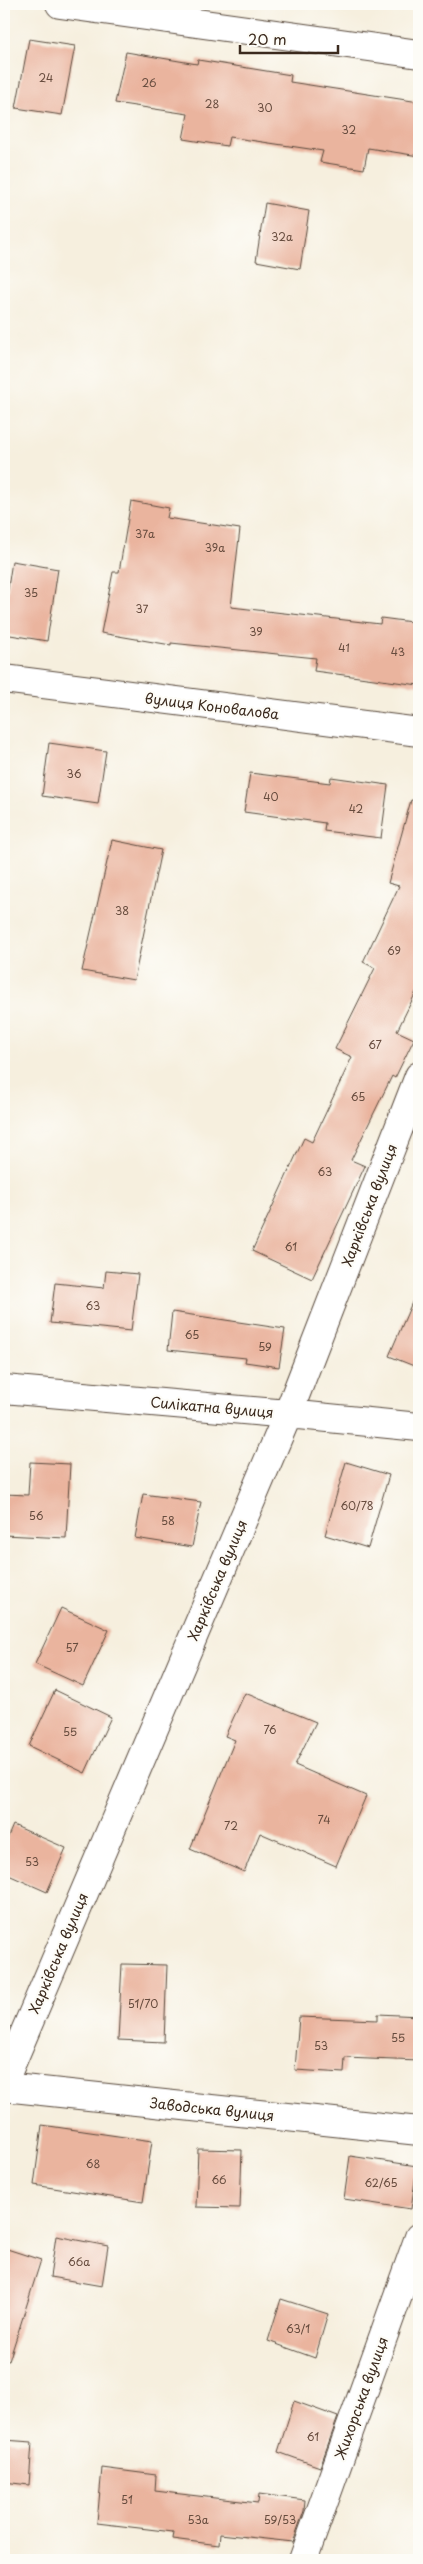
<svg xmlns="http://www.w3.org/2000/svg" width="423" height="2564" font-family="'Playpen Sans',sans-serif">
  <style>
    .building { fill: #eab49e }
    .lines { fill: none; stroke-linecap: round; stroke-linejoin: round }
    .minor-casing { stroke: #57483b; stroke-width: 30 }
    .major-casing { stroke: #57483b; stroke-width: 30 }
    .minor { stroke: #fff; stroke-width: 28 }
    .major { stroke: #fff; stroke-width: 28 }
    .labels { text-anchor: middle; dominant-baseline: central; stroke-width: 4.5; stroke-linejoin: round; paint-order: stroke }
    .number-label { font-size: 11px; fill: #674c3e }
    .street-label { font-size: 14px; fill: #3b2a1e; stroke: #fdfcf7 }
  </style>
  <rect width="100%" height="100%" fill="#fdfcf7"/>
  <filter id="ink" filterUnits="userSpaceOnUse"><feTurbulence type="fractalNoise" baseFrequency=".02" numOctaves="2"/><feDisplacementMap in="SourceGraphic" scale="10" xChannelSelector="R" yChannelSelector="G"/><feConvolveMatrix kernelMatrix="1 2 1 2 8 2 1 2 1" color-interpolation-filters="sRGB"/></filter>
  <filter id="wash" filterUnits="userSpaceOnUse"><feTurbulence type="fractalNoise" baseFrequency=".0096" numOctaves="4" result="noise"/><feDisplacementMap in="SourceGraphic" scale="20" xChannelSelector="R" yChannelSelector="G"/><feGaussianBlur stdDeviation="1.12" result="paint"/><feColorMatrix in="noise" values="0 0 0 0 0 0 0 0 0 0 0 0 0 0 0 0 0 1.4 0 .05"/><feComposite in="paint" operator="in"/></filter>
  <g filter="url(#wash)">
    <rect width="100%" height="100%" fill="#f6efde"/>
    <g id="blocks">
      <path class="building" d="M29,39l46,7 -13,69 -46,-7z
        M126,52l71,12 1,-4 93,15 -1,7 129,20v54l-51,-8 -4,21 -44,-7 3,-11 -94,-14 -2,9 -44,-7 5,-25 -73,-11z
        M265,203l44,8 -9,58 -44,-8z
        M131,501l38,7 -2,10 73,11 -9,78 149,17 1,-6 38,5v62l-105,-14 2,-13 -145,-15v2l-70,-12 12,-61h6z
        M12,561l46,8 -11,72 -43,-7v-19z
        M49,743l57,8 -8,53 -56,-8z
        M250,773l80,10 1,-6 57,8 -7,53 -57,-7 1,-8 -81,-11z
        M411,800l8,1v185l-22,45 17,8 -19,39 -3,-2 -41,84 14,6 -53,113 -60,-28 52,-113 8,4 40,-85 -17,-8 40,-81 -12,-6 36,-76 -11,-3z
        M112,840l49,10 -27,130 -52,-9z
        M106,1271l32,3 -7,57 -81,-8 5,-40 49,5z
        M419,1286v82l-30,-12z
        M172,1312l113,17 -6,38 -34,-5 1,-4 -78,-8z
        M30,1462l40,2 -4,74 -62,-3v-41l24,1z
        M346,1462l43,13 -21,73 -43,-13z
        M143,1494l58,8 -9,45 -57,-9z
        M61,1608l48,22 -26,56 -48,-22z
        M55,1690l56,27 -26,56 -56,-27z
        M245,1693l71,29 -21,43 71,31 -30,70 -76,-33 -16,39 -54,-23 45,-109 -10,-4z
        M13,1825l53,23 -19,44 -43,-19v-27z
        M122,1964l45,1 -3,77 -46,-2z
        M378,2014l41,2v45l-74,-3 -1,15 -49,-3 4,-53 79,3z
        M42,2125l110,16 -9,61 -109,-17z
        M198,2149l44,1 -2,58 -44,-1z
        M350,2156l67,10 -6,43 -67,-10z
        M56,2236l52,10 -6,40 -52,-9z
        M4,2248l37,12 -32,101 -5,-1z
        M281,2299l47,15 -13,44 -47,-17z
        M294,2401l44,16 -18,50 -42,-15z
        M4,2440l28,2 -3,43 -25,-3z
        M102,2468l54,7 -1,16 103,12 1,-9 46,6 -1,11 -11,31 -73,-8 -1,11 -47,-6 1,-7 -76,-9z"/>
    </g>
  </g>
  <g filter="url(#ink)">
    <use href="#blocks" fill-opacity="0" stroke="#57483b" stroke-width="1"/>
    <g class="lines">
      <g class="minor-casing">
        <path id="minor" d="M60,4l359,50
          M4,679l415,53
          M4,2081l284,-667 131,13
          M4,2087l415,44
          M303,2560l116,-323"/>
      </g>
      <g class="major-casing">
        <path id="major" d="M4,1389l284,25 131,-338"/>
      </g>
      <use href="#minor" class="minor"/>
      <use href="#major" class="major"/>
    </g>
  </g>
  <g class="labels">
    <g class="number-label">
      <text x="46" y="77">24</text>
      <text x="149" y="82">26</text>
      <text x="212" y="103">28</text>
      <text x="265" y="107">30</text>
      <text x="349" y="129">32</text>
      <text x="282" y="236">32а</text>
      <text x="145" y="533">37а</text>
      <text x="215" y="547">39а</text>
      <text x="31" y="592">35</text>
      <text x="142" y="608">37</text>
      <text x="256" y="631">39</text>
      <text x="344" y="647">41</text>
      <text x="398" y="651">43</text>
      <text x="74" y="773">36</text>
      <text x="271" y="796">40</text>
      <text x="356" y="808">42</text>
      <text x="122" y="910">38</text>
      <text x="394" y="950">69</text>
      <text x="375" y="1044">67</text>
      <text x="358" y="1096">65</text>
      <text x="325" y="1171">63</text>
      <text x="291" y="1246">61</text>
      <text x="93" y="1305">63</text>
      <text x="192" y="1334">65</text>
      <text x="265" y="1346">59</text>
      <text x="357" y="1505">60/78</text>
      <text x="36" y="1515">56</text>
      <text x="168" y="1520">58</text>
      <text x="72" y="1647">57</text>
      <text x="270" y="1729">76</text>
      <text x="70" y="1731">55</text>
      <text x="324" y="1819">74</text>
      <text x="231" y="1825">72</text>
      <text x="32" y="1861">53</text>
      <text x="143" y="2003">51/70</text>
      <text x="398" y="2037">55</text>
      <text x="321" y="2045">53</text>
      <text x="93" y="2163">68</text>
      <text x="219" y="2179">66</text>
      <text x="381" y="2182">62/65</text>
      <text x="79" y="2261">66а</text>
      <text x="298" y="2328">63/1</text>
      <text x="313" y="2436">61</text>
      <text x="127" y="2499">51</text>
      <text x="198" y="2519">53а</text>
      <text x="280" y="2519">59/53</text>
    </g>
    <g class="street-label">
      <text transform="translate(212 706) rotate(7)">вулиця Коновалова</text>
      <text transform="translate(369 1205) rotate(-69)">Харківська вулиця</text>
      <text transform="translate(212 1407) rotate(5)">Силікатна вулиця</text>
      <text transform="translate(217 1580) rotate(-67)">Харківська вулиця</text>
      <text transform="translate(58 1953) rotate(-67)">Харківська вулиця</text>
      <text transform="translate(212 2109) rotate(6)">Заводська вулиця</text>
      <text transform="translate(361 2398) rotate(-70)">Жихорська вулиця</text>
    </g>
  </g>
  <rect width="423" height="2564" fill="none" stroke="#fdfcf7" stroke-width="20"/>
  <path d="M240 45v8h98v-8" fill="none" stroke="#3b2a1e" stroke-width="2.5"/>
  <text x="248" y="45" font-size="15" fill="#3b2a1e" stroke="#fdfcf7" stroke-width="4" paint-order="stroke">20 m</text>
</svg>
